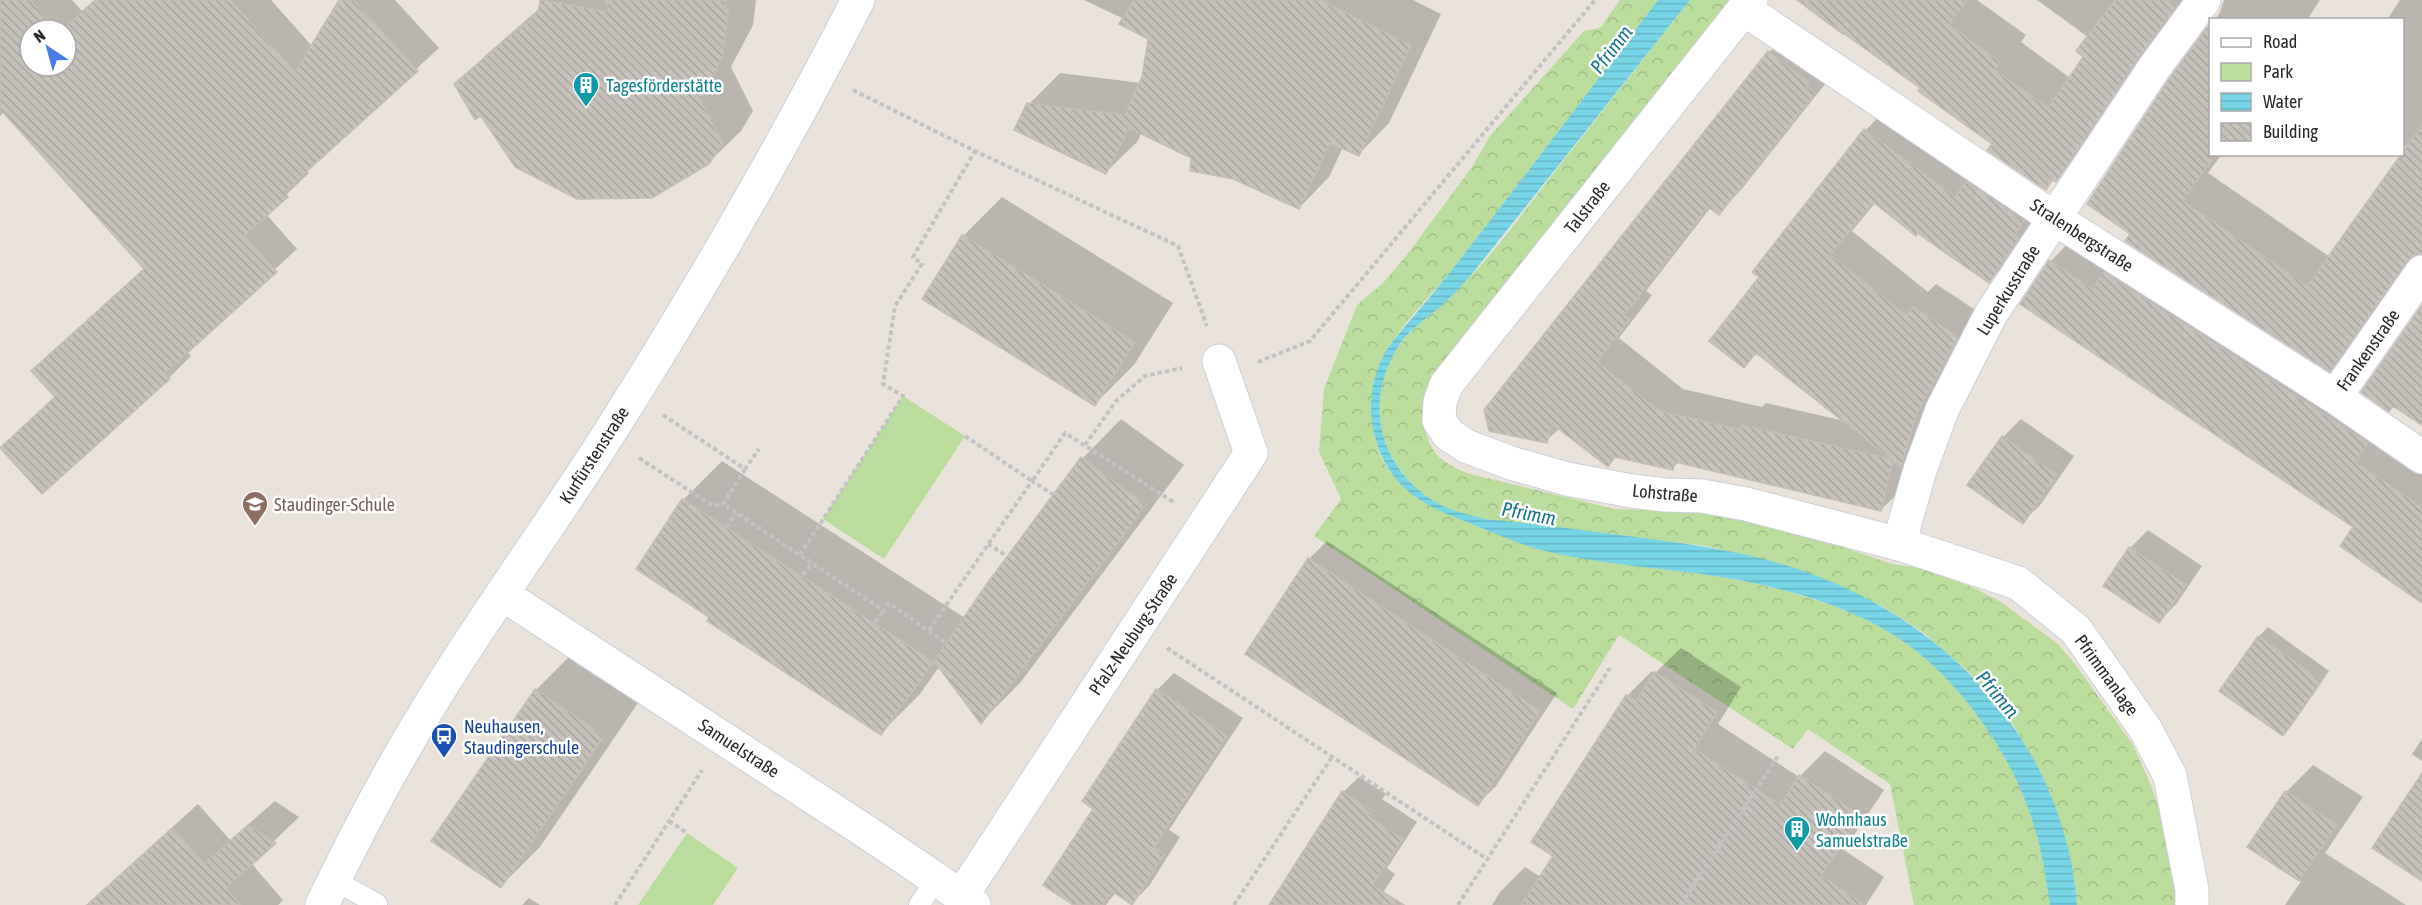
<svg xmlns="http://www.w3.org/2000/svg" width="2422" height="905" font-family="'Asap Condensed',sans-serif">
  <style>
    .forest { fill: url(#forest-crowns) }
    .park { fill: #badd9d }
    .water { fill: url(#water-rules) }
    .shadow { fill: #0003; fill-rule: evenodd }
    .building { fill: url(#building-back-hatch); stroke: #c6beb6; stroke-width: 1.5 }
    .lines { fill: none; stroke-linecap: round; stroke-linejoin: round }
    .lane-casing { stroke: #cbd0da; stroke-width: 22 }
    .street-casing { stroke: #cbd0da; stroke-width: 35 }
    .path { stroke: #c3c3c3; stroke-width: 4; stroke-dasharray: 4.5 3; stroke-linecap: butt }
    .lane { stroke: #fff; stroke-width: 20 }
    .street { stroke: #fff; stroke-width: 33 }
    .labels { text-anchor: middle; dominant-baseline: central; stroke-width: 5; stroke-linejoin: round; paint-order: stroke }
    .culture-label { font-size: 18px; fill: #0d838f; stroke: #fff; text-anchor: start }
    .street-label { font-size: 18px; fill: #292929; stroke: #fff }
    .education-label { font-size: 18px; fill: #785e54; stroke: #fff; text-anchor: start }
    .transit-label { font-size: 18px; fill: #164399; stroke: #fff; text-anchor: start }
    .water-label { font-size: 20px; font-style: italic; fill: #18748f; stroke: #fff }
  </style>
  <defs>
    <pattern id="forest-crowns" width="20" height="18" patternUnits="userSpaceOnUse" patternTransform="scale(1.5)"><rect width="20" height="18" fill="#badd9d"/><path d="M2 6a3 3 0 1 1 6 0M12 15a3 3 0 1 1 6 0" fill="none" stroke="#a0be87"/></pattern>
    <pattern id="water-rules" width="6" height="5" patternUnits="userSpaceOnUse" patternTransform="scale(1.5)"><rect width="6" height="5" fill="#77d5e5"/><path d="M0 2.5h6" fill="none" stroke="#67b7c4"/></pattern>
    <pattern id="building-back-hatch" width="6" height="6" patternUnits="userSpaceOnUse" patternTransform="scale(1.5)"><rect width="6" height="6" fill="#c6c1bb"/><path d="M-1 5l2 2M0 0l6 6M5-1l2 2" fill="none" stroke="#aaa6a1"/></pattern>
  </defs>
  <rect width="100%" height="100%" fill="#eae3dc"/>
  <path class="forest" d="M1620,0h38c-67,88 -133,176 -201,263 -22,29 -65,70 -78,102 -12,29 -10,86 14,109 7,6 16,11 23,17 12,8 24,17 36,24 10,6 22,10 33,14 20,8 40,17 61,22 65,15 133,17 198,30 50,11 105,26 149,53 60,37 115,114 137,180 11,30 15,60 20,91h-136l-24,-121 -82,-55 -15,20 -174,-114 -46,74 -259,-173 27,-37 -22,-47 5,-63 33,-84 26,-22 23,-27 66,-89 18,-31 94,-105 16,-3z
    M1690,0h42l-308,416c2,34 14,46 46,58l145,35 87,3 33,3 84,24 73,25 28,4 52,19 29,15 56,41 18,21 58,81 18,40 13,39 15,81h-102l-9,-52 -9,-33 -22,-54 -15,-27 -15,-24 -37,-42 -45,-39 -19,-13 -28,-17 -132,-49 -39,-9 -222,-27c-19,-4 -38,-9 -55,-20 -39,-27 -59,-72 -47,-118 11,-48 58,-73 89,-106 28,-30 52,-64 77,-96 47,-60 94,-119 141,-179z"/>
  <path class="park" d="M903,396l62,40 -81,123 -61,-40z
    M687,833l51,35 -25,37h-75z"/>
  <path class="water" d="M1658,0h32l-218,274c-10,11 -21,23 -32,33 -13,11 -27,20 -38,34 -38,54 -27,119 27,157 17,12 37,16 56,21 53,5 105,12 158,19 48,6 96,13 142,27 156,47 279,173 292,340h-27c-5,-31 -9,-61 -20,-91 -22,-66 -77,-143 -138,-180 -43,-27 -98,-43 -148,-53 -66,-13 -134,-14 -199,-30 -21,-5 -41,-14 -61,-22 -24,-10 -50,-18 -71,-34 -39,-29 -52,-85 -34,-130 6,-16 17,-28 28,-41 17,-20 34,-40 50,-61 68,-87 134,-175 201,-263z"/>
  <path class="shadow" d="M0,0h72l10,11 13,-11h176l41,46 28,-46h55l44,48 -133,122 3,3 -43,41 31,35 -110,102 4,5 -22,22 -127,114 -41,-45 55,-51 -23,-25 112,-103 -141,-156 -4,4zM30,30h36v36h-36z
    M542,0h214l-3,25 -22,42 22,44 -12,20 -33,32 -227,-49 -25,-30 32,-31 52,-45z
    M1084,0h329l28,14 -52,109 -30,31 -16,-7 -14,30 -30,31 -157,-76 -5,10 -31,30 -77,-68 31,-31 81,10 9,-45 -26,-19z
    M1808,0h169l49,35 -5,7 49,36 15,-22 3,-19 -51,-37h149l-104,153 -37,35 -51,-45 -72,-55 -77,-55 -2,2 -39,-29z
    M2224,0h96l-13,20h-92l5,-8z
    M2400,0h22v252l-3,1 -63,90 -26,27 -198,-137 39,-153 39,-55v129h12l-14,19 122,84 78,-109 -6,-4v-124h-15z
    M1792,29l45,40 -96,121 -23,23 -7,-6 -65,84 6,4 -33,43 64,51 79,18 4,-4 79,18 -87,-69 -15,14 18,-89 105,-147 22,-23 153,108 -29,43 -23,23 -113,-79 -24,29 76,61 8,-8 44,29 -76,174 -23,23 -202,-48 -7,6 -56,-12 -9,9 -47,-37 -14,13 -61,-30 284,-359z
    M1002,197l171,106 -39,62 -39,39 -132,-168z
    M2073,238l349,231v132l-67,-75 -333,-223 29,-42z
    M1121,419l63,46 -164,218 -39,39 -42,-55 -19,27 -39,39 -243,-164 45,-69 39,-39 243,157 118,-160z
    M2021,419l53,37 -33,48 -18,18 -20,-85z
    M2148,530l54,36 -25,37 -18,19 -29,-74z
    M1327,541l230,152 -61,93 -18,18 -169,-245z
    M2268,627l61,44 -37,54 -9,9 -62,-44 38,-54z
    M1681,648l60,39 -23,37 81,53 26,-26 59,39 -40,60 40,27 -18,28h-374l8,-13 25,-25 16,10 14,-21 72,-160 25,-25 3,2z
    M575,651l67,46 -102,150 -39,39 35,-196z
    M1174,673l69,45 -74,112 11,7 -31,49 -17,17 -16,-11 -10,13h-30l81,-215z
    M2422,739v22l-10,-7z
    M2313,765l50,32 -38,56 81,52h-121l16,-24 -51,-34 36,-55z
    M1359,777l27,17 -4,5 35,23 -30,46 8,6 -20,31h-105l73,-113z
    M275,801l24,16 -48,46 32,37 -5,5h-192l112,-101 32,36z
    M529,898l11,7h-18z"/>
  <path class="building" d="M0,0h30l27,30h-27v36h36v-36h-4l33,-30h135l65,72 44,-72h14l65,71 -134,121 4,5 -44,39 33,36 -112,101 5,6 -128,115 -42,-46 55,-51 -24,-26 113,-102 -144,-160z
    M540,0l69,12 -4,-12h121l-1,9h4l-7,49 -22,41 23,44 -14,21 -57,34 -75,1 -62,-32 -34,-51 -6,4 -21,-36 84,-72z
    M1134,0h186l91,45 -52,111 -29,-13 -31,66 -66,-30 -43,-8 1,-13 -62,-30 -23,46 -92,-44 13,-27 97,12 18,-38 6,-38 -29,-15z
    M1797,0h170l-18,25 51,37 -5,8 53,38 35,-51 -7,-6 39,-51h54l8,5 -39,53 -82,124 -4,-2 -6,10 -59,-40 5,-6 -74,-53 2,-3z
    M2207,27l4,3v131l-28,40 124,85 115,-161v129l-8,1 -7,6 -77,111 -205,-131 5,-7 -43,-30 82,-125z
    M1768,51l42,32 -3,4 8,6 -96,122 -11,-8 -84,108 6,4 -33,43 63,49 81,19 1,-5 149,34 -135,-106 -12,15 -35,-27 50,-64 -7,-5 112,-143 91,68 11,-16 58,40 -9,14 4,3 -30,45 -72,-50 -1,3 -43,-34 -43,53 77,61 5,-10 46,31 -41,76 -16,54 -8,-6 -12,50 -206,-49 -2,8 -58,-13 -7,10 -56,-43 -5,19 -58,-12 -5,-21z
    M962,235l173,107 -40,64 -173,-107z
    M2049,260l43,29 12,-17 264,171 -13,19 67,45v96l-82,-57 13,-19 -333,-223z
    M2422,305v120l-29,-19 -4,6 -28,-20z
    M2002,436l55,39 -34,49 -56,-39z
    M1081,457l65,48 -165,219 -47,-63 52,-76z
    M682,499l252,163 -53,73 -174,-114 2,-4 -73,-48z
    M2129,547l57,38 -27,38 -56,-37z
    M1308,558l232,153 -62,95 -233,-152z
    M2258,636l64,45 -39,55 -64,-45z
    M1655,672l62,40 -23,37 86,56 19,-30 61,40 -39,61 44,29h-344l32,-49 -22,-14 95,-147 10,6z
    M535,689l69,47 -103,152 -70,-47z
    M1156,689l71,47 -74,112 11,7 -32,50 -20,-14 -9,14h-30l-30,-20 50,-76 -11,-8z
    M2422,773v108l-50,-33z
    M1342,791l29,19 -3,6 35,23 -31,46 32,20h-135z
    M2285,791l52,34 -38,56 -52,-34z
    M248,825l28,18 -50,45 14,17h-153l85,-77 32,36z"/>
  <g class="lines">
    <g class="lane-casing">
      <path id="lane" d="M334,880l43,24
        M919,905l18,-26"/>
    </g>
    <g class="street-casing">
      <path id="street" d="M1751,0l-305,385 -6,17 -1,18 9,14 18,12 45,17 56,16 65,12 33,4 37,1 44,8 157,41 115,38 58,47 70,100 24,46 22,114v15
        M1744,9l310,209 281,179 87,60
        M2335,397l87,-125
        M1903,545l1,-19 16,-56 22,-60 49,-96 163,-246 50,-68
        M502,594l366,239 106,72
        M961,897l290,-444 -32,-92
        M322,905c36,-75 75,-148 119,-218 53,-85 113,-167 167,-252 90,-142 173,-284 250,-435"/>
    </g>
    <path class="path" d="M853,90l122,61 203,95 29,80
      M1258,362l52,-21 285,-341
      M663,415l82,54 14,-20
      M965,436l67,45 33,-48 110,70
      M1085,445l31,-44 29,-25 37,-8
      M639,458l74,48 10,-2
      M745,469l-22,35 161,107 5,-8 57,40
      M726,527l10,-14
      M988,544l19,12
      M800,555l103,-159 -20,-12 12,-78 27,-42 -9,-7 62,-106
      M803,575l9,-12
      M875,622l9,-11
      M929,630l103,-149 22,14
      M1167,648l320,211
      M669,821l18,12
      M615,905l87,-135
      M1234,905l98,-148
      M1458,905l152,-237
      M1681,905l97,-149"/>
    <use href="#lane" class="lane"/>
    <use href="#street" class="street"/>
  </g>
  <defs>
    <g id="building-pin" transform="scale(1.35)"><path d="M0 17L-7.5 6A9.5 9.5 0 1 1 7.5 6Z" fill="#0f9aa8" stroke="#fff"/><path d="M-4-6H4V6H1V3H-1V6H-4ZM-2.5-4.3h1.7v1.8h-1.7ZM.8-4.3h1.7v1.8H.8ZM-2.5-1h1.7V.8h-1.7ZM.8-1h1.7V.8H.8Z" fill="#fff"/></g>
    <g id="school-pin" transform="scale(1.35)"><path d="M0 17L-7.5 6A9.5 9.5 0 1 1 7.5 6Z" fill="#8d6e63" stroke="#fff"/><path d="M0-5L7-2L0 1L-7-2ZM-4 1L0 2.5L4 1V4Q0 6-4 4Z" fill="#fff"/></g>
    <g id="bus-pin" transform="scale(1.35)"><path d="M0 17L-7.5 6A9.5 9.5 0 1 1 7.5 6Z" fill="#1a4fb4" stroke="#fff"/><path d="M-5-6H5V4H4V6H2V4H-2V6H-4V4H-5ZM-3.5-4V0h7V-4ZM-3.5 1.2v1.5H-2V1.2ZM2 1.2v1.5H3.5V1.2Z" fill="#fff"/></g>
  </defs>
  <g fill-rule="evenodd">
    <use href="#building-pin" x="586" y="85"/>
    <use href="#school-pin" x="255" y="504"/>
    <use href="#bus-pin" x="444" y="736"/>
    <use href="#building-pin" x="1797" y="829"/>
  </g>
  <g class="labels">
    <g class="culture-label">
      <text x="606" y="85">Tagesförderstätte</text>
      <text x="1816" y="819">Wohnhaus<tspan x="1816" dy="21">Samuelstraße</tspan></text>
    </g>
    <g class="street-label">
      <text transform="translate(1587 207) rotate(-52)">Talstraße</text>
      <text transform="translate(2082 235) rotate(33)">Stralenbergstraße</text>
      <text transform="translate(2008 290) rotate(-58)">Luperkusstraße</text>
      <text transform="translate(2368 350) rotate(-55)">Frankenstraße</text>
      <text transform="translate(594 455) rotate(-57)">Kurfürstenstraße</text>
      <text transform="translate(1665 493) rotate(5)">Lohstraße</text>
      <text transform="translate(1133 634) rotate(-56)">Pfalz-Neuburg-Straße</text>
      <text transform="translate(2107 675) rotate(54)">Pfrimmanlage</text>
      <text transform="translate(739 748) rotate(33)">Samuelstraße</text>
    </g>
    <g class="education-label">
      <text x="274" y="504">Staudinger-Schule</text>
    </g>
    <g class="transit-label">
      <text x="464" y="726">Neuhausen,<tspan x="464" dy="21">Staudingerschule</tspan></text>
    </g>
    <g class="water-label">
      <text transform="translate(1611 49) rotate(-52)">Pfrimm</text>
      <text transform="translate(1529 513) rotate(11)">Pfrimm</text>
      <text transform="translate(1998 694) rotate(50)">Pfrimm</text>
    </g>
  </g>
  <rect x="2209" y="18" width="195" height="138" fill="#ffffff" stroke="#a9a9a9" stroke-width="1.5"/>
  <rect x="2221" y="38" width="30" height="9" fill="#ffffff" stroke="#a9a9a9" stroke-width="1.5"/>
  <text x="2263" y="48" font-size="18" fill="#292929">Road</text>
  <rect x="2221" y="63" width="30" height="18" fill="#badd9d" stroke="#a9a9a9" stroke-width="1.5"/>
  <text x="2263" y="78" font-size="18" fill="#292929">Park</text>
  <rect x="2221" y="93" width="30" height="18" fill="url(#water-rules)" stroke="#a9a9a9" stroke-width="1.5"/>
  <text x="2263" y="108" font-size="18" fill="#292929">Water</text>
  <rect x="2221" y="123" width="30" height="18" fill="url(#building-back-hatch)" stroke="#a9a9a9" stroke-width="1.5"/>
  <text x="2263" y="138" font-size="18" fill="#292929">Building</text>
  <g transform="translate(48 48) rotate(324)"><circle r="28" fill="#ffffff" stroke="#a9a9a9" stroke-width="1.5"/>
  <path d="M0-4.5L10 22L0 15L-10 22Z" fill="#497beb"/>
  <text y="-9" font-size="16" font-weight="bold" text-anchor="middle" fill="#292929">N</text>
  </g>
</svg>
